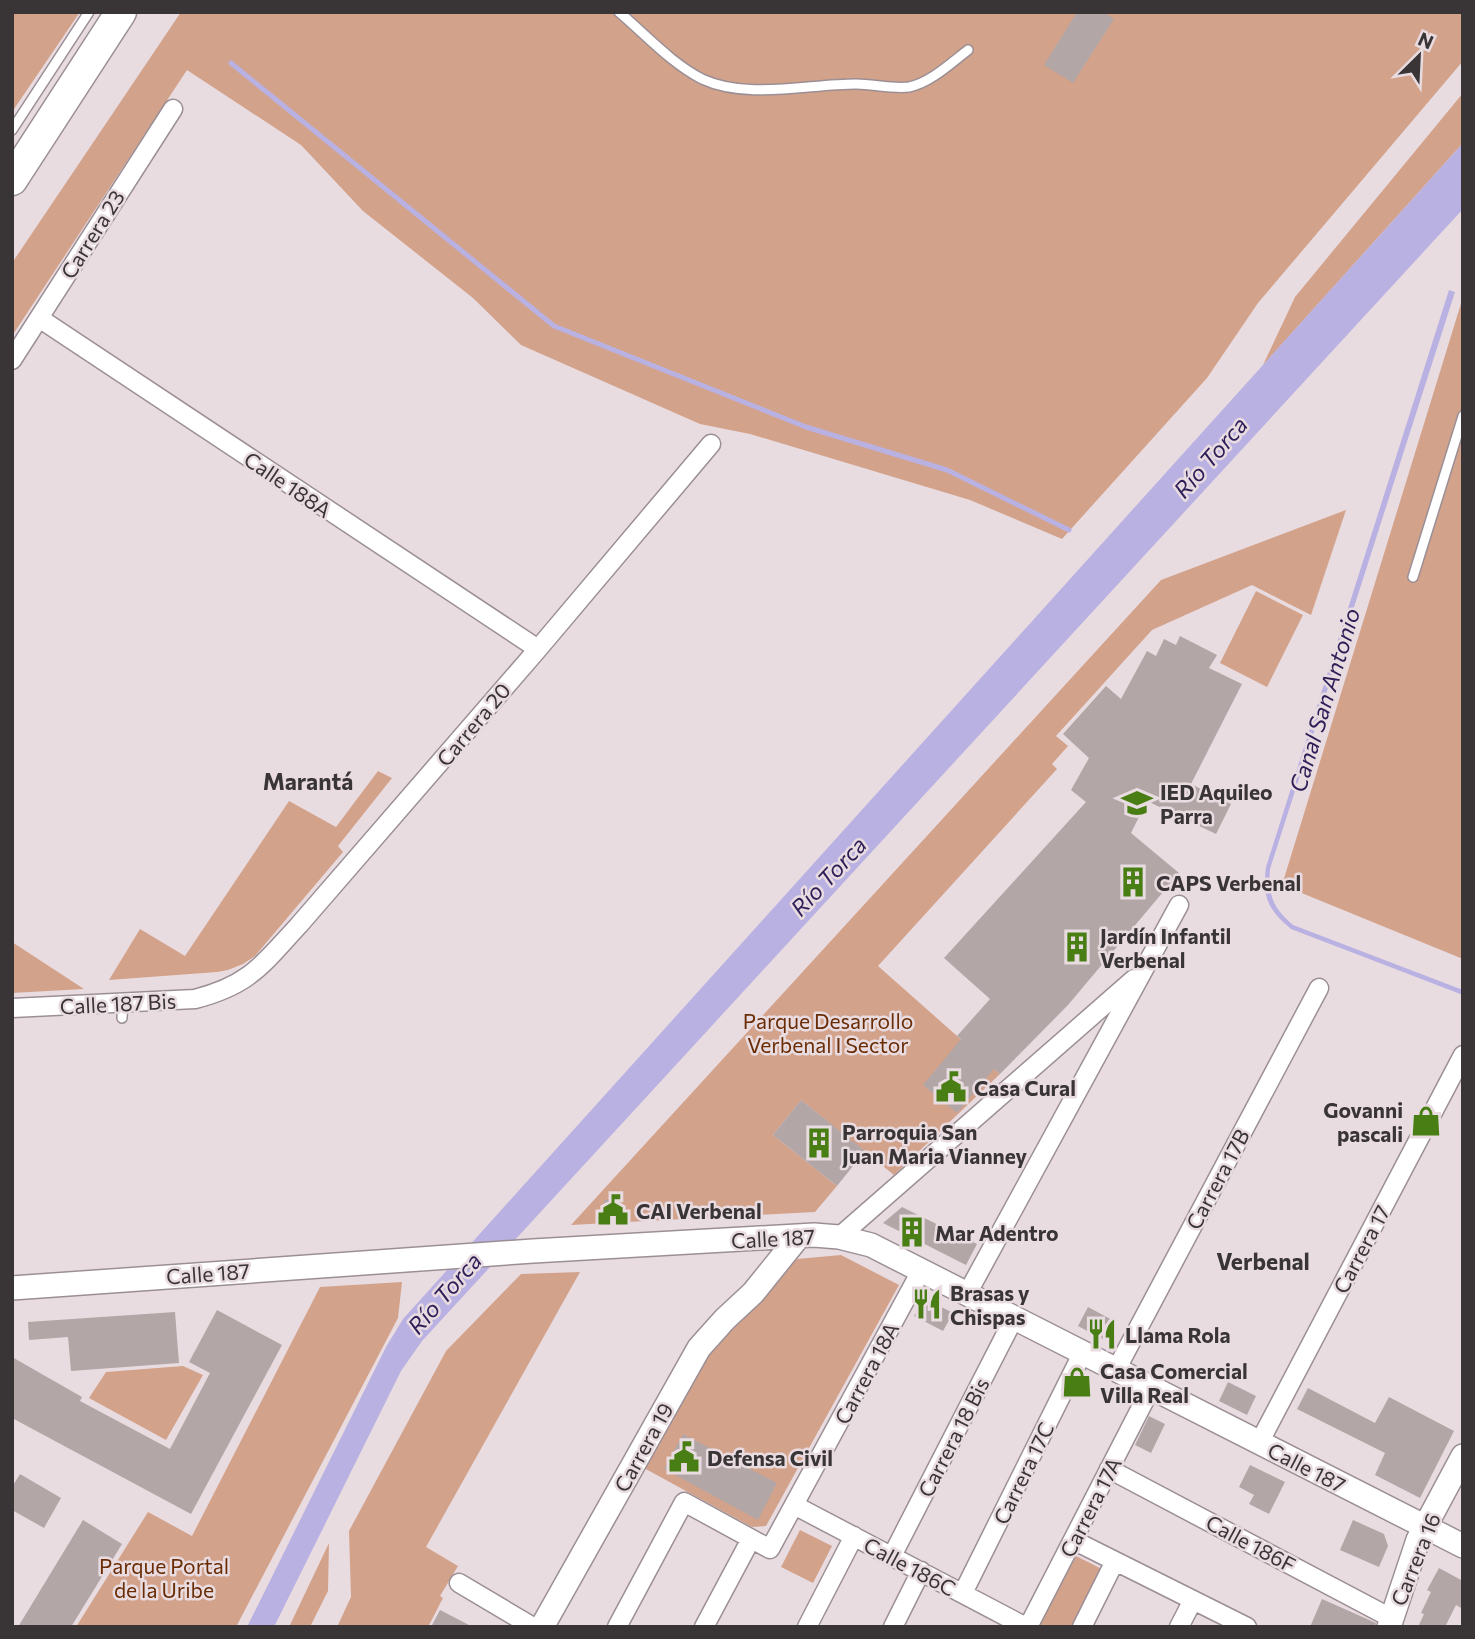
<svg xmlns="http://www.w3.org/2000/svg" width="1475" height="1639" font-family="Commissioner,sans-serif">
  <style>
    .green { fill: #d3a28b }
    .water { fill: #b9b1e2 }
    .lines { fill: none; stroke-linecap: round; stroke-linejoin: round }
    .stream { stroke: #b9b1e2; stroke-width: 5 }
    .building { fill: #b3a6a6 }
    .service-casing { stroke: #9b8f95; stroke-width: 12 }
    .minor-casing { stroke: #9b8f95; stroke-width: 21 }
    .tertiary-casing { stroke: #9b8f95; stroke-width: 26 }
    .trunk-casing { stroke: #9b8f95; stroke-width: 33 }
    .service { stroke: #fff; stroke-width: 9 }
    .minor { stroke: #fff; stroke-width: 18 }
    .tertiary { stroke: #fff; stroke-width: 23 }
    .trunk { stroke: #fff; stroke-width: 30 }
    .labels { text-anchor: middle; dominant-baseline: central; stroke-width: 5; stroke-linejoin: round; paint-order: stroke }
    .street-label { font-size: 21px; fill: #393436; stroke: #e9dce1 }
    .poi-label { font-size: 21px; font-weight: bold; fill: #393436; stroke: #e9dce1; text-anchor: start }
    .park-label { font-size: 21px; fill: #692c05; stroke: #e9dce1 }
    .water-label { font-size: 23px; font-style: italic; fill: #2d1e57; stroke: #e9dce1 }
    .neighbourhood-label { font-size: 23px; font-weight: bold; fill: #393436; stroke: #e9dce1 }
  </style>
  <rect width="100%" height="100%" fill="#e9dce1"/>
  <path class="green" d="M12,12h68l-68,100z
    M181,12h1282v49l-205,242 -51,75 -145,161 -92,-39 -220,-66 -50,-10 -179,-79 -48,-47 -110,-87 -62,-66 -114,-75 -175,266v-73z
    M1463,93v50l-200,222 32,-68z
    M1463,297v662l-181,-74z
    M1346,510l-35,105 -59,-30 -100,45 -96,106 12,10 -16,18 5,5 -179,197 122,108 -106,101 -93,-75 -28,35 64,51 -22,26 -244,13 590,-645z
    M1256,591l47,24 -36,72 -47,-24z
    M378,771l14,7 -54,68 5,6 -88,104 -12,8 -15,6 -11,2 -108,8 31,-51 45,27 104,-155 47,26z
    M12,942l72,47 -72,4z
    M841,1255l58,30 -133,241 -14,1 -110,-60 56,-103 56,-56 32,-39 11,-10z
    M580,1272l-154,275 32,19 -18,30 3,2 -15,29h-91l14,-30 -2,-66 97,-180 75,-77z
    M402,1282l-4,36 -162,309h-160l72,-115 44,24 128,-249z
    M183,1366l20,9 -37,65 -77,-42 17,-26z
    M800,1530l32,16 -19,37 -32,-16z
    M329,1543l-1,48 -18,36h-21z
    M1076,1556l26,13 -30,58h-33z"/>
  <path class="water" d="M1463,143v66l-1041,1132 -21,30 -127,256h-27l139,-280 17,-28z
    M1449,290l6,2 -185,577c-2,27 3,39 23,56l170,65v5l-172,-66c-23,-19 -29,-32 -25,-62z"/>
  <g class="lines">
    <path class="stream" d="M231,63l323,263 252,101 141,43 122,60"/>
  </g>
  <path class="building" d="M1077,12h26l11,7 -41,64 -29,-18z
    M1180,636l37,19 -8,13 33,16 -51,100 40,20 -15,30 -69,-33 -16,32 48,40 -111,132 -68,69 -6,-5 -37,44 -34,-28 38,-46 -4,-3 33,-37 -46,-41 142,-156 -15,-12 18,-32 -26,-24 43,-48 15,13 26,-48 9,5 8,-17 12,6z
    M801,1100l64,51 -28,35 -64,-51z
    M619,1199l2,21 -15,1 -2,-21z
    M902,1207l75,37 -11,21 -83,-42z
    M924,1298l29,15 -10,18 -29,-15z
    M1088,1307l26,14 -10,19 -26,-14z
    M217,1310l65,35 -91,169 -179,-96v-61l70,40 -2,4 90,48 40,-76 -21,-11z
    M175,1312l4,51 -108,8 -3,-34 -39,3 -1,-18z
    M1228,1382l28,14 -9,19 -28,-14z
    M1308,1388l67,35 14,-26 65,34 -34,67 -45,-23 10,-22 -88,-44z
    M1149,1416l16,8 -14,29 -16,-8z
    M683,1434l94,49 -19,37 -94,-51z
    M1250,1465l35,17 -16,32 -20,-10 5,-9 -15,-8z
    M20,1474l41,24 -17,30 -32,-18v-23z
    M83,1520l39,24 -51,83h-53z
    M1353,1520l31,14 4,12 -9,21 -39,-17z
    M1439,1568l24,13v28l-7,-4 -11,22h-27l6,-13 -3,-1 10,-21 -4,-2z
    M1322,1599l54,24 -1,4h-65z
    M440,1610l33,17h-42z"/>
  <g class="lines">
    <g class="service-casing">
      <path id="service" d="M619,12c27,23 52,51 83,67 45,21 106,5 154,5 17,0 36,5 53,3 21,-4 42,-24 59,-37
        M12,130l77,-118
        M1413,577l50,-161
        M122,1018l1,-16"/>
    </g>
    <g class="minor-casing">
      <path id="minor" d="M39,318l499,331
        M12,360l161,-251
        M12,1008l183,-9c55,-14 68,-35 104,-74l239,-276 173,-205
        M839,1237l295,-258
        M967,1294l212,-389
        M1116,1370l203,-382
        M1259,1443l204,-388
        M1109,1469l282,149
        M794,1505l232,122
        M1073,1540l174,87
        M892,1556l122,-238
        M459,1583l74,44
        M963,1593l120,-241
        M617,1627l67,-125 86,47 151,-278
        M704,1627l47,-88
        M807,1627l47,-91
        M893,1627l28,-56
        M1028,1627l123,-239
        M1082,1627l33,-66
        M1179,1627l14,-27"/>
    </g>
    <g class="tertiary-casing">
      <path id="tertiary" d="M12,1288l521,-37 281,-16 25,2 32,8 592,301
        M542,1627l157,-279 26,-29 28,-26 46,-57
        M1389,1627l29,-87 45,-84"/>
    </g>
    <g class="trunk-casing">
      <path id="trunk" d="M12,180l109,-168"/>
    </g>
    <use href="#service" class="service"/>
    <use href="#minor" class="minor"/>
    <use href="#tertiary" class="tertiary"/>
    <use href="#trunk" class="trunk"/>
  </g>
  <defs>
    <g id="school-bare" transform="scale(2.415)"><path d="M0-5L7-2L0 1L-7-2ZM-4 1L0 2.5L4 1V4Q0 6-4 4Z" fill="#487e14" stroke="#e9dce1" stroke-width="2.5" paint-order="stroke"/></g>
    <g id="building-bare" transform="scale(2.415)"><path d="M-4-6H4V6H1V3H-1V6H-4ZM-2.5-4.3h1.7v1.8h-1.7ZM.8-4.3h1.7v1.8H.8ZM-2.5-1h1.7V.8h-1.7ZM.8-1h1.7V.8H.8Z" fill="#487e14" stroke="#e9dce1" stroke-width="2.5" paint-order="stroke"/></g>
    <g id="civic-bare" transform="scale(2.415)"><path d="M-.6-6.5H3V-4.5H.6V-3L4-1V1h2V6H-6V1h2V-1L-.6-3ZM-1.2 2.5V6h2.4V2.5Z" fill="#487e14" stroke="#e9dce1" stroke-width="2.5" paint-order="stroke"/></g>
    <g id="shop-bare" transform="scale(2.415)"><path d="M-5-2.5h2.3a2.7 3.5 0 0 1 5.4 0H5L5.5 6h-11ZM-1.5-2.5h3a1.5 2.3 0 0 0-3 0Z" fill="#487e14" stroke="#e9dce1" stroke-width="2.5" paint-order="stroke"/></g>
    <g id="restaurant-bare" transform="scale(2.415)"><path d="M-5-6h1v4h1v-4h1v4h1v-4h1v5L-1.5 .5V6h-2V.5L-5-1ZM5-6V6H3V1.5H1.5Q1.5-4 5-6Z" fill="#487e14" stroke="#e9dce1" stroke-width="2.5" paint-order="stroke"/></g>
  </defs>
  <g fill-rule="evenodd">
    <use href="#school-bare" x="1137" y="803"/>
    <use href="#building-bare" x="1133" y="882"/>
    <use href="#building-bare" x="1077" y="947"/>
    <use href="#civic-bare" x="951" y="1087"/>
    <use href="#shop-bare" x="1426" y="1121"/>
    <use href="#building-bare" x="819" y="1143"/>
    <use href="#civic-bare" x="613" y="1210"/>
    <use href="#building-bare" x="912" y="1232"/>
    <use href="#restaurant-bare" x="927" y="1304"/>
    <use href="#restaurant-bare" x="1102" y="1334"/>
    <use href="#shop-bare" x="1077" y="1382"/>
    <use href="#civic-bare" x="684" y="1457"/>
  </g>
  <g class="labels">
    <g class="street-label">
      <text transform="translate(92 234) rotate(-58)">Carrera 23</text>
      <text transform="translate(288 484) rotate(34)">Calle 188A</text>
      <text transform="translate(473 724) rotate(-50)">Carrera 20</text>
      <text transform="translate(118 1003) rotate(-3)">Calle 187 Bis</text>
      <text transform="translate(1217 1179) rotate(-62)">Carrera 17B</text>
      <text transform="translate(773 1238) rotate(-3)">Calle 187</text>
      <text transform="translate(1361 1249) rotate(-62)">Carrera 17</text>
      <text transform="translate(208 1273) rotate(-4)">Calle 187</text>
      <text transform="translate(866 1373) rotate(-62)">Carrera 18A</text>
      <text transform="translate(953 1437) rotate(-63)">Carrera 18 Bis</text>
      <text transform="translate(643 1447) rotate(-61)">Carrera 19</text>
      <text transform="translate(1307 1467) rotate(27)">Calle 187</text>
      <text transform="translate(1023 1473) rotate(-64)">Carrera 17C</text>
      <text transform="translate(1090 1507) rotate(-63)">Carrera 17A</text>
      <text transform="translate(1251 1543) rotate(28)">Calle 186F</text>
      <text transform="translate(1415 1559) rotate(-68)">Carrera 16</text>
      <text transform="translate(910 1566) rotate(28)">Calle 186C</text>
    </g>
    <g class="poi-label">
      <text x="1160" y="791">IED Aquileo<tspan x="1160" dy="24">Parra</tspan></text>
      <text x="1156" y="882">CAPS Verbenal</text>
      <text x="1100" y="935">Jardín Infantil<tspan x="1100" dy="24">Verbenal</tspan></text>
      <text x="974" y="1087">Casa Cural</text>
      <text x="1403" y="1109" text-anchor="end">Govanni<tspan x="1403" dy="24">pascali</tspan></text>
      <text x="842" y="1131">Parroquia San<tspan x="842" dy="24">Juan Maria Vianney</tspan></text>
      <text x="636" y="1210">CAI Verbenal</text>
      <text x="935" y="1232">Mar Adentro</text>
      <text x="950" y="1292">Brasas y<tspan x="950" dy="24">Chispas</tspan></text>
      <text x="1125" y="1334">Llama Rola</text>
      <text x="1100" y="1370">Casa Comercial<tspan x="1100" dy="24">Villa Real</tspan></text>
      <text x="707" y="1457">Defensa Civil</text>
    </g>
    <g class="park-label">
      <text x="828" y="1020">Parque Desarrollo<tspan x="828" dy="24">Verbenal I Sector</tspan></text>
      <text x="164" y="1565">Parque Portal<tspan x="164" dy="24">de la Uribe</tspan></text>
    </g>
    <g class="water-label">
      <text transform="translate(1210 457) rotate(-49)">Río Torca</text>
      <text transform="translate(1324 700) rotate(-73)">Canal San Antonio</text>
      <text transform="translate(828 876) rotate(-47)">Río Torca</text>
      <text transform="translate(444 1293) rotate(-49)">Río Torca</text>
    </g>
    <g class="neighbourhood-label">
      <text x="308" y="781">Marantá</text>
      <text x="1263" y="1261">Verbenal</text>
    </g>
  </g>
  <rect width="1475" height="1639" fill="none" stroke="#393436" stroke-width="28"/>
  <g transform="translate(1419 56) rotate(24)" stroke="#e9dce1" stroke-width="5" paint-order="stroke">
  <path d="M0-5L12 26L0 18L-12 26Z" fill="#393436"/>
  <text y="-10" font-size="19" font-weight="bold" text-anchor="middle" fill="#393436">N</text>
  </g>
</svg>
